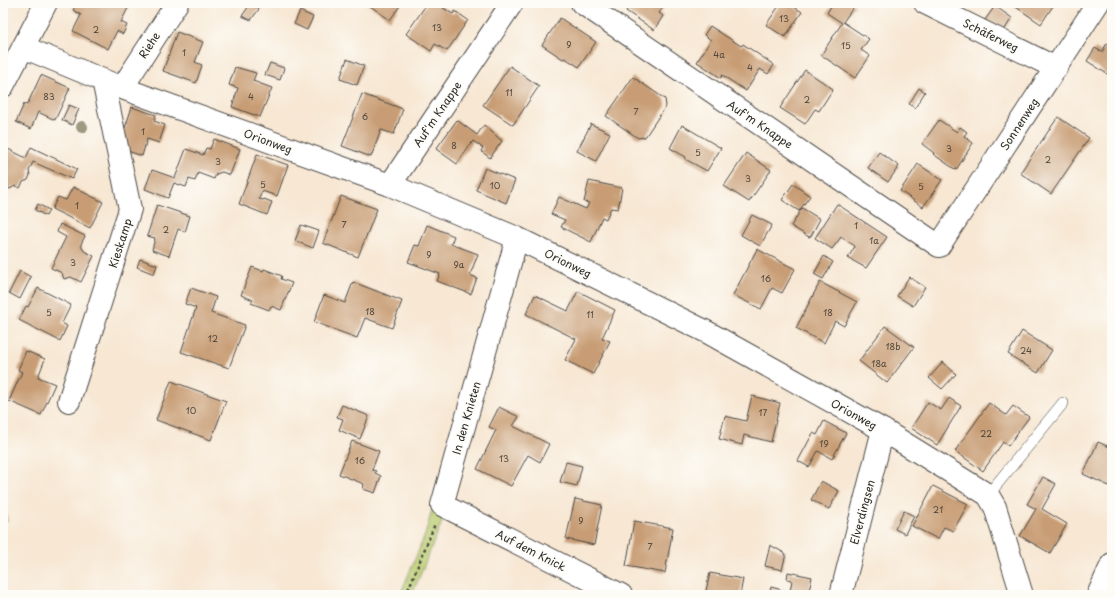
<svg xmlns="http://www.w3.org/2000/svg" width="1115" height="598" font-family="'Playpen Sans',sans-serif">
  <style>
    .green { fill: #bacc6f; stroke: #727c4d }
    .building { fill: #c89d74 }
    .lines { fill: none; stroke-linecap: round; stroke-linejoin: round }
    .service-casing { stroke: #4a4744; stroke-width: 12 }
    .minor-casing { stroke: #4a4744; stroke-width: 24 }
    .path { stroke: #4a4744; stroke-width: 2.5; stroke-dasharray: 3 3; stroke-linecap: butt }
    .service { stroke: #fff; stroke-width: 11 }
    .minor { stroke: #fff; stroke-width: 22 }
    .tree { fill: #9e9a82 }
    .labels { text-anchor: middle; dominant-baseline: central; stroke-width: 3.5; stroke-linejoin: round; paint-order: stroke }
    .number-label { font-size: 9px; fill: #52483d }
    .street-label { font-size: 11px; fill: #2b2b2b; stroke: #fdfcf7 }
  </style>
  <rect width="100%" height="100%" fill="#fdfcf7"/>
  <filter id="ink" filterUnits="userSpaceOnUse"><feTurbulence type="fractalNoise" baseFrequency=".025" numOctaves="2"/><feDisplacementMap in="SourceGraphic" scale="8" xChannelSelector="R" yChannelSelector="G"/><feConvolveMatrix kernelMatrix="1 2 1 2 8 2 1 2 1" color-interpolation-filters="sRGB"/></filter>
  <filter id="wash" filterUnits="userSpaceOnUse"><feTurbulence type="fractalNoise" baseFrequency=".012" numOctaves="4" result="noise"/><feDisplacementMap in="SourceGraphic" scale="16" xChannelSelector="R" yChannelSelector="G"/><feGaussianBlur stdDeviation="0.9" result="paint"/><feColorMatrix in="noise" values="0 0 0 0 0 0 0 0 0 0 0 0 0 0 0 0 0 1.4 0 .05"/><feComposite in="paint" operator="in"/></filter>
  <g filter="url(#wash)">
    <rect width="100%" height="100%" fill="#f7e7d3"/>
    <path class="green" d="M433,506l13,6 -34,83h-12l25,-60z"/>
    <g id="blocks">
      <path class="building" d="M77,3h51l2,1 -9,18 6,3 -4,9 -6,-3 -9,18 -35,-18 8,-16 -8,-5z
        M251,3l8,6 -8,11 -9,-4z
        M366,3h36l-12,17z
        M423,3h24l-4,5 10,6 2,-3 13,9 -21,31 -12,-7 -4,7 -25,-17 20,-29z
        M631,3h36l-8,10 4,3 -9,14 -28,-19z
        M781,3h7l14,9 -17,25 -19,-12z
        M833,3h19l3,2 -12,17 26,17 -8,11 9,6 -15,22 -34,-23 21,-32 -15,-10z
        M1010,3h45l-14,21z
        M995,6l17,12 -9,14 -18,-12z
        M300,11l13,6 -6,13 -13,-6z
        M560,18l36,24 -17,25 -14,-9 -2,1 -21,-14z
        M710,26l31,20 2,-2 31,21 -6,9 -8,-5 -14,22 -24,-16 -1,3 -24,-16 14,-22 -7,-5z
        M177,32l26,10 -8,20 7,3 -6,18 -33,-12z
        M1107,43l5,4v30l-25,-16 8,-13 7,4z
        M347,59l17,7 -7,19 -17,-6z
        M270,63l14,5 -4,12 -15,-5z
        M510,66l29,20 -26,39 -30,-20z
        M235,67l21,6 -3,8 19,7 -12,29 -28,-10 6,-19 -9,-3z
        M805,70l28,19 -14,22 -4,-2 -10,15 -25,-16z
        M41,75l29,13 -15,32 -17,-8 -7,17 -15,-7 8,-18 3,1z
        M633,77l32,22 1,7 -21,31 -7,1 -32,-22z
        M919,88l6,4 -10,16 -6,-4z
        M362,94l41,15 -9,25 -13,-4 -10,27 -29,-11z
        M69,105l10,4 -7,16 -10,-5z
        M132,107l24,8 -2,6 11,4 -6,18 -12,-4 -5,17 -20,-7v-12z
        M1058,117l31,21 -38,56 -31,-21z
        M457,120l20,15 7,-10 18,16 -12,17 -9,-7 2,-3 -10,-7 -16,23 -21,-15z
        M939,120l18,12 3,-5 7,5 -3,4 9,7 -17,27 -23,-16 1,-1 -12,-9z
        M591,124l19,9 -14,28 -19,-10z
        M682,125l39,23 -14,23 -22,-12 1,-2 -16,-9z
        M214,139l26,10 -10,26 -8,-3 -6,2 -2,5 -16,-6 -3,8 -6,-2 -3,8 -12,-4 -6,15 -23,-9 7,-19 23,8 11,-29 17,6 3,-7 4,1z
        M31,147l46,22 -5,10 -39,-17 -4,9 1,4 -2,5 -5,2 -3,6 -5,-2 -5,3 -7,-4v-30l3,-7 20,10z
        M879,152l20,14 -11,16 -20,-14z
        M746,153l25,17 -22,32 -25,-16z
        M257,154l31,11 -11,31 -15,-5 -3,8 4,1 1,-1 8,3 -5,13 -28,-11z
        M918,164l24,16 -19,27 -23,-16z
        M485,168l30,12 -9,23 -30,-13z
        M589,181l33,7 -4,21 -7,-1 -5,11 -4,-2 -11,25 -30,-15 4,-7 -14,-6 8,-17 27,12 3,-6 -5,-1z
        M793,184l17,12 -11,15 -17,-11z
        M73,187l30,15 -13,26 -38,-19 6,-12 8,3z
        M341,196l36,13 -19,48 -35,-14z
        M38,204l11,6 -3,6 -11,-6z
        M837,204l50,33 -21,31 -18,-10 7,-12 -14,-9 -9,12 -17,-11z
        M157,205l33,11 -5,16 -7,-3 -9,27 -17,-6 3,-12 -8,-2z
        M802,208l18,11 -9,17 -2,1 -18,-11z
        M752,215l20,10 -12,21 -19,-11z
        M60,224l25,12 -4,8v2l3,5 10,5 -13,26 -10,-5 -7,2 -2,-6 -11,-5 15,-31 -9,-5z
        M301,225l18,6 -6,17 -18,-7z
        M427,225l27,11 -3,8 27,10 -8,21 7,3 -6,16 -34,-13 3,-7 -32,-12 7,-17 4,1z
        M757,249l38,20 -13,24 -10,-5 -11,21 -28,-14z
        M824,256l9,6 -10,17 -9,-5z
        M140,259l17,6 -3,9 -17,-7z
        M252,267l11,4 1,-2 18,7 -1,3 11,4 -11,27 -10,-4 -2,4 -18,-7 2,-3 -12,-5z
        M20,271l11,6 -11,22 -11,-6z
        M909,277l16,10 -12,19 -16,-10z
        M353,282l49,19 -10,27 -27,-10 -8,20 -43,-16 10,-27 21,8z
        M820,282l37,20 -13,24 -9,-5 -11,22 -28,-15z
        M38,288l33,17 -9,18 5,3 -7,15 -41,-21 7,-14 2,1z
        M191,288l25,9 -5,16 34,12 -16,43 -48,-16 15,-44 -11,-4z
        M578,291l37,19 -13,28 8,3 -17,33 -28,-14 11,-21 -50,-25 9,-19 33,16z
        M885,326l29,21 -27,36 -28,-22z
        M1022,331l30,19 -14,23 -30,-19z
        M26,351l19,8 -7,18 17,7 -14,31 -32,-14 13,-29 -4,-2z
        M943,362l13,12 -14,15 -13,-11z
        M171,381l55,20 -15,39 -55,-20z
        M752,396l28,7 -9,39 -27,-7 -2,10 -23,-6 6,-23 21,5z
        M949,398l12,8 -24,39 -26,-17 17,-26 13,8z
        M989,403l17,12 7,-9 16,11 -21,29 -5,-4 -20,29 -28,-20z
        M342,405l27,11 -9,23 -21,-9 4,-11 -6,-2z
        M499,407l20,10 -6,9 36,18 -9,18 -12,-7 -17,31 -34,-17 19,-39 -7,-3z
        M824,421l22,12 -14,26 -14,-8 -9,16 -11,-6 15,-28 4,2z
        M352,441l27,10 -7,19 4,1 -1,2 6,3 -6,17 -12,-4 1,-5 -25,-10z
        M1098,442l14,6v31l-3,7 -26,-12z
        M566,462l16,4 -5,20 -17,-4z
        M1043,477l13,7 -14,25 25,15 -17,29 -30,-17 16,-27 -9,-5z
        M821,481l18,10 -10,18 -18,-9z
        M933,486l35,18 -15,27 -9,-4 -6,12 -26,-13z
        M575,499l27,6 -8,40 -28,-6z
        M6,509l2,13h-5v-12z
        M904,511l10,5 -9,18 -10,-5z
        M634,521l39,7 -8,45 -39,-7z
        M770,545l16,9 -4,16 -17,-4z
        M788,572l24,5 -4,18h-39l2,-8 19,5 2,-12 -5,-1z
        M710,573l33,6 -3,16h-35z"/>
    </g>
  </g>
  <g filter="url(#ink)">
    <use href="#blocks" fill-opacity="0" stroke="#4a4744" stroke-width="1"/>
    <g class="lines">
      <g class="service-casing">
        <path id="service" d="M988,495l75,-92"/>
      </g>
      <g class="minor-casing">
        <path id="minor" d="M582,3l357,243 159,-243
          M925,3l131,65
          M23,47l99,41 268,97 127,53 190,94 176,98 105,65 7,12 27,88
          M3,86l43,-83
          M122,88l55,-85
          M390,185l122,-182
          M517,238l-75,267 179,90
          M69,401l61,-192 -27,-129
          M841,595l42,-165
          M1098,595l14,-31"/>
      </g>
      <path class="path" d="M406,595l29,-71"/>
      <use href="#service" class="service"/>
      <use href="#minor" class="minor"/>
    </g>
    <circle class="tree" cx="82" cy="127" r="6"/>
  </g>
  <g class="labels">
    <g class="number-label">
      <text x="784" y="18">13</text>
      <text x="437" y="27">13</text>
      <text x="96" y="29">2</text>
      <text x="569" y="44">9</text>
      <text x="846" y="45">15</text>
      <text x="184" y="52">1</text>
      <text x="719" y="54">4a</text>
      <text x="750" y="67">4</text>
      <text x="509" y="92">11</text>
      <text x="49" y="96">83</text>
      <text x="251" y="96">4</text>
      <text x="807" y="99">2</text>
      <text x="636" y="111">7</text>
      <text x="365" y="116">6</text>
      <text x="143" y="131">1</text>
      <text x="454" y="145">8</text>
      <text x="949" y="148">3</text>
      <text x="698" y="152">5</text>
      <text x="1048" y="159">2</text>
      <text x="218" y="161">3</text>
      <text x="748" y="178">3</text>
      <text x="263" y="184">5</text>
      <text x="495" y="185">10</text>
      <text x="921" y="186">5</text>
      <text x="77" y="205">1</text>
      <text x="344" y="224">7</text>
      <text x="856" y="225">1</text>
      <text x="166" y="229">2</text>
      <text x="874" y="240">1a</text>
      <text x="429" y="254">9</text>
      <text x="73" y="262">3</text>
      <text x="459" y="264">9a</text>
      <text x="766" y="278">16</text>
      <text x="370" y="311">18</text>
      <text x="49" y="312">5</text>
      <text x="828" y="312">18</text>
      <text x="590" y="314">11</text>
      <text x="213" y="338">12</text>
      <text x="893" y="346">18b</text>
      <text x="1026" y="350">24</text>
      <text x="879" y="363">18a</text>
      <text x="191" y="410">10</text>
      <text x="763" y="412">17</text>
      <text x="986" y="433">22</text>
      <text x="824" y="443">19</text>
      <text x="504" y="458">13</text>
      <text x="360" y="460">16</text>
      <text x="938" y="509">21</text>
      <text x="581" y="520">9</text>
      <text x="650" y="546">7</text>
    </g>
    <g class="street-label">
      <text transform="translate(991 35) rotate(26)">Schäferweg</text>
      <text transform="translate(149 45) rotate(-57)">Riehe</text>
      <text transform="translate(437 114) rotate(-56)">Auf'm Knappe</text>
      <text transform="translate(760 124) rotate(34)">Auf'm Knappe</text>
      <text transform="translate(1019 124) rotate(-57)">Sonnenweg</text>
      <text transform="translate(268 141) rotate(20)">Orionweg</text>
      <text transform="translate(120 243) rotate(-72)">Kieskamp</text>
      <text transform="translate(568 263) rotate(26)">Orionweg</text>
      <text transform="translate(854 414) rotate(29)">Orionweg</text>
      <text transform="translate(466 418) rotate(-74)">In den Knieten</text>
      <text transform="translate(862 512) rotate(-75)">Elverdingsen</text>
      <text transform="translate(531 550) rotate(27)">Auf dem Knick</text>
    </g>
  </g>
  <rect width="1115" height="598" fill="none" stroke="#fdfcf7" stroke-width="16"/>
</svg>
